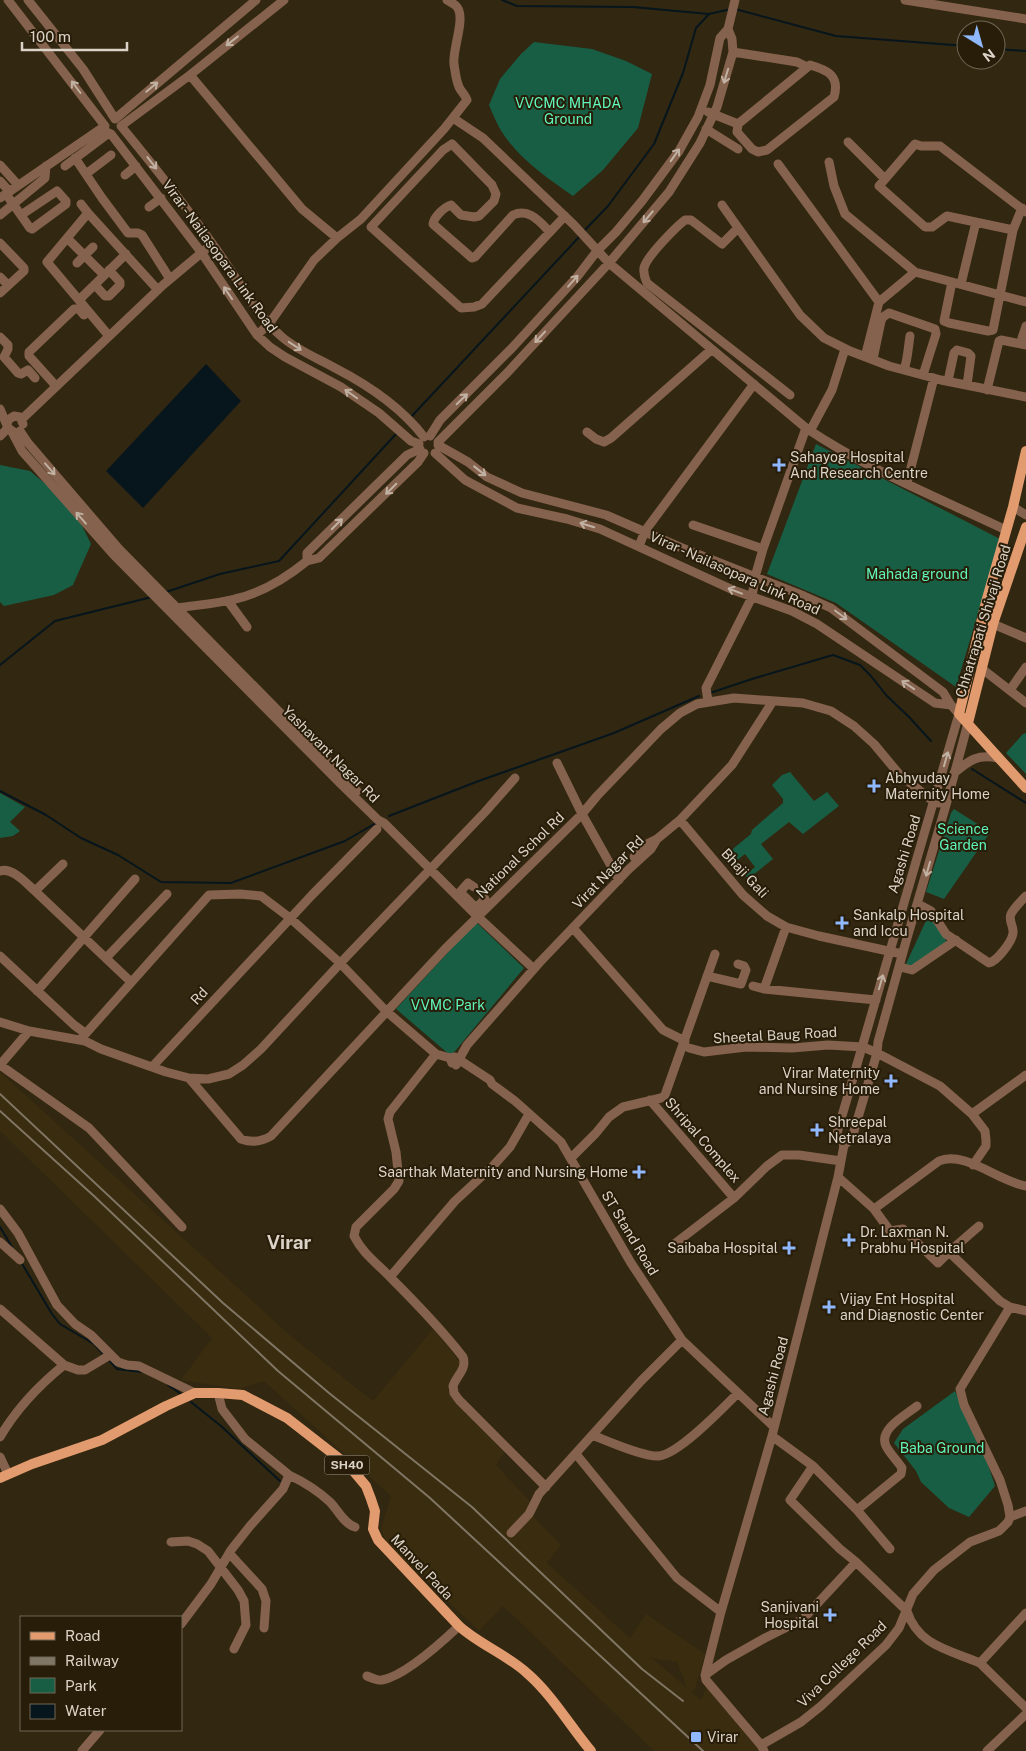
<svg xmlns="http://www.w3.org/2000/svg" width="1026" height="1751" font-family="'Public Sans',sans-serif">
  <style>
    .built { fill: #3a2c0f; fill-rule: evenodd }
    .green { fill: #185e45 }
    .water { fill: #07151c }
    .lines { fill: none; stroke-linecap: round; stroke-linejoin: round }
    .stream { stroke: #07151c; stroke-width: 2 }
    .minor { stroke: #85624d; stroke-width: 9 }
    .major { stroke: #e29b6e; stroke-width: 10 }
    .rail { stroke: #807665; stroke-width: 2 }
    .oneway { stroke: #c1b1a2 }
    .poi-dot { fill: #8fb8fd; stroke: #281d08; stroke-width: 2 }
    .labels { text-anchor: middle; dominant-baseline: central; stroke-width: 4; stroke-linejoin: round; paint-order: stroke }
    .shield { fill: #281d08; stroke: #a59c8e; stroke-width: 1 }
    .shield-label { font-size: 12px; font-weight: bold; fill: #dbd3c7 }
    .park-label { font-size: 14px; fill: #5ff5bc; stroke: #281d08 }
    .street-label { font-size: 14px; fill: #dbd3c7; stroke: #281d08 }
    .poi-label { font-size: 14px; fill: #dbd3c7; stroke: #281d08; text-anchor: start }
    .district-label { font-size: 19px; font-weight: bold; fill: #dbd3c7; stroke: #281d08 }
  </style>
  <rect width="100%" height="100%" fill="#322711"/>
  <path class="built" d="M0,1072l292,265 81,64 60,-72 28,34 -3,8 -11,19 58,61 -9,14 40,43 -5,6 30,31 -14,18 83,75 16,-24 59,40 -11,38 -4,-1 11,9 6,-14 50,59 2,6h-105l-151,-145 -24,25 -93,-89 -5,-13 10,-33 -127,-115 -25,8 -58,-9 31,-42 -212,-207zM651,1657l5,2 21,3 10,26z"/>
  <path class="green" d="M534,42l58,7 34,12 26,13 -14,54 -35,42 -30,26c-27,-19 -58,-40 -74,-69 -4,-7 -7,-15 -10,-22l11,-26 21,-25z
    M816,444l184,95 -44,148 -120,-84 -69,-29z
    M0,465l30,6 43,36 18,37 -18,41 -19,10 -50,11 -4,-4z
    M1026,733v41l-20,-21 17,-19z
    M790,772l24,29 13,-9 12,14 -36,28 -14,-12 -28,22 12,15 -25,20 -3,-4 10,-8 -10,-13 -14,11 -8,-8 28,-23 1,-4 31,-27v-4l-11,-14 10,-10z
    M0,793l25,14 -15,15 10,9 -7,5 -13,2z
    M954,809l33,21 2,4 -45,65 -18,-7 25,-79z
    M930,912l16,28 -1,4 -33,23 -6,-3z
    M476,922l48,46 -73,88 -55,-47z
    M955,1391l28,58 12,37 -26,31 -20,-9 -28,-26 -5,-11 -22,-28 9,-14z"/>
  <path class="water" d="M206,364l35,37 -98,107 -37,-37z"/>
  <g class="lines">
    <path class="stream" d="M502,0l15,6 116,1 76,7
      M735,9l101,27 130,10
      M996,49l30,2
      M583,232l25,-26 46,-62 29,-71 13,-45 13,-14 22,-5
      M411,417l169,-181
      M166,592l54,-18 59,-13 117,-127
      M0,665l55,-44 97,-24
      M710,693l45,-15 78,-23 27,10 11,11 15,19 23,22 22,24
      M972,769l54,34
      M0,791l46,24 35,23 37,17 43,27 70,1 114,-42 31,-18
      M389,816l87,-34 138,-49 85,-37
      M0,1227l12,20
      M21,1262l31,52 8,10 34,20 10,11
      M110,1361l7,8 25,3
      M168,1385l13,9
      M191,1402l30,24 59,55"/>
    <path class="minor" d="M28,0l55,69 32,50 141,-119
      M284,0l-94,75 -69,51c32,39 64,79 93,120 21,29 41,67 68,91 15,13 35,21 53,31 33,17 66,39 89,69
      M905,0l121,19
      M733,52l64,10 10,5
      M190,75l112,134 35,29
      M708,112l30,12 72,-59c18,5 30,11 24,32l-67,53 -9,2 -6,-3 -15,-17 1,-8
      M453,118l30,20 91,87 35,38 197,165c62,42 133,70 200,102
      M706,129l32,20
      M111,134l90,118 56,83 13,12 15,10 56,30 38,26 32,28 8,3
      M848,142l37,37
      M75,158l27,40 26,35h10l4,2 28,44
      M829,162l5,24 11,28 70,58 111,30
      M778,164l101,138 -14,55
      M0,165l18,20
      M65,166l44,-33
      M86,174l25,-19
      M125,175l11,-9
      M0,181l9,10
      M6,194c8,11 16,23 24,34l2,1 34,-25v-3l-9,-10 -36,24
      M0,198l105,-72 -97,-126
      M81,204l7,9
      M722,205l78,110 24,23 26,13 39,15 52,14 85,17
      M149,207l12,-9
      M0,215l45,-37 1,-12
      M738,228l-16,16 -31,-24h-6c-9,7 -39,37 -41,48 -1,6 1,10 3,15l143,112
      M1013,230l-66,-14 -15,11h-7l-46,-41 36,-42 6,2h19l86,66
      M550,232c-11,-11 -21,-24 -37,-17l-38,42 -3,1 -39,-34c1,-7 11,-17 18,-19l10,10 13,2 5,-1 15,-15 2,-7 -4,-9 -40,-41 -9,6 -72,77 90,81 13,-1 8,-3 83,-88
      M67,238l37,37
      M0,243l24,25v3l-24,22
      M77,263l16,-16
      M0,277l8,8
      M952,282l-8,39 5,2 39,8 5,-1 20,-100 9,-22
      M961,284l15,-62
      M95,285l10,11h4l11,-11v-3l-11,-12
      M80,299l46,-45
      M879,302l36,-30
      M257,335l12,-11 45,-64 23,-22 24,-19 83,-90 23,-29c-2,-6 -6,-8 -8,-13 -3,-7 -4,-16 -5,-23 -2,-14 12,-46 3,-57 -2,-3 -7,-5 -10,-7
      M109,336l-62,-74 41,-49 70,77
      M0,337l8,8v4l-4,8 14,16 3,1 7,-4 7,8
      M1022,338l4,-12
      M873,359l8,-38 2,-4 6,-4 46,16 1,5 -13,41
      M904,370c4,-12 4,-22 6,-34
      M948,381l6,-28 3,-3 11,3 3,3 -4,29
      M56,386l-27,-30v-4l45,-43h5l5,6
      M987,390l12,-49 2,-1 25,5
      M0,409l8,19 7,5
      M22,419l141,-134 49,-41
      M7,426l1,-6 6,-4 6,1 3,7
      M20,431l8,12 91,106 238,242
      M810,431l22,-41 13,-41
      M12,432l10,19 91,103 228,230 37,36 6,3 93,93 57,53
      M587,432l9,7 8,3 7,-4 100,-88
      M0,436l8,-8
      M430,436l10,-16 72,-72 65,-71 20,-26 19,-19 26,-31 37,-50 19,-34 12,-32 10,-47 8,-9 7,-29
      M438,442l69,-69 102,-110 60,-71 31,-49 17,-36 16,-55 -1,-13 -4,-10
      M438,445l30,17 19,15 35,16 84,22 76,33 122,48 27,12 112,84 8,13 8,9 -122,419 7,12
      M420,449l-13,6 -96,94 -4,4v8l12,-3 99,-96 6,-9
      M435,453l30,27 52,28 50,11 33,10 133,61 59,21 25,13 118,79 16,2
      M907,483l27,-105
      M1013,507l13,8
      M693,525l70,24
      M639,546l6,-15 109,-147
      M228,601l19,26
      M177,608c19,-3 39,-4 58,-9 27,-6 51,-21 72,-38
      M993,624l33,14
      M981,668l45,35
      M1010,690l16,-23
      M708,701l-2,-13 46,-91 3,-20 8,-28 43,-121
      M557,763l25,51 37,66
      M954,773c16,-13 23,-19 44,-15
      M680,820l63,75 24,21 19,11 33,9 83,18
      M634,857l13,-13 10,-5
      M0,871c12,-4 26,12 35,20l28,-27
      M474,887l-6,-4 -8,9 16,16 9,-9 -3,-5
      M35,891l96,91
      M918,904l13,7 15,23 43,29c8,-2 23,-21 24,-30 1,-7 -5,-12 -2,-19 3,-6 10,-13 15,-18
      M573,928l90,102 22,11
      M0,956l74,69 11,8
      M106,958l61,-64
      M904,968l8,2 44,-30
      M707,976l34,8 5,-14 -2,-4 -6,-2
      M753,986l11,3 112,11
      M764,989l22,-62
      M37,991l98,-112
      M0,1022l29,9 56,10 16,8 65,23 23,6 19,1 21,-5 14,-9 18,-16 87,-94 137,-143 30,-34
      M29,1031l-29,34 89,63 93,99
      M80,1040l129,-145 31,-1 21,2 29,22 50,45 46,48 50,43 14,4
      M689,1048l15,4 42,-5 46,1 36,-3 35,2 14,6 63,33 32,28 13,17 1,9v6l-13,19
      M436,1054l-46,58 -2,7 8,33 3,29 -5,8 -38,38 -2,9c9,18 24,28 38,43 25,25 50,51 71,78 4,12 -6,18 -10,29l1,7 5,7 87,87
      M452,1063l-2,-5 5,-1 35,23 2,4 23,17 46,41 70,121 51,77 92,87
      M456,1065l11,-20 73,-83 88,-92 23,-21 6,-10 23,-19 52,-55 41,-64
      M152,1067l160,-172 65,-66
      M189,1078l52,61c11,4 20,3 30,-3l174,-187 137,-135 15,-18 64,-67 19,-16 17,-9 37,-6 69,5 28,8 23,15 20,18 25,30 35,28 5,1
      M650,1100l84,98
      M972,1114l54,-39
      M571,1158l25,-25 13,-16 14,-10 38,-9 4,-3 50,-141
      M838,1177l36,32 16,22 13,-2 35,34 11,-11 51,49 10,6 16,4
      M0,1209l18,24 39,72 18,19 16,11 27,27 9,3 12,1 56,27
      M874,1209l65,-48c25,-11 61,21 87,25
      M0,1242l20,18
      M673,1245l61,-47 33,-32 15,-11h17l42,6
      M949,1252l30,-26
      M390,1277l65,-76 38,-35 17,-19 19,-33
      M0,1309l64,56 14,5h7l25,-15
      M592,1435c16,6 51,22 67,21 20,-2 64,-48 79,-63
      M772,1436l41,30 44,44 33,39
      M0,1437c17,-29 38,-51 64,-72
      M576,1454l101,124 44,34
      M0,1457l8,17
      M289,1475c15,7 28,15 41,27 8,8 14,22 25,25
      M857,1510l44,-36 1,-6c-5,-8 -12,-14 -16,-22 -8,-17 20,-31 31,-40
      M1010,1517l-2,-12 -8,-25 -36,-75 -4,-16 50,-82
      M1010,1517l16,-6
      M511,1533l18,-19 10,-20 102,-113 41,-41
      M171,1542l17,-1 9,3 11,7 30,39 6,11 2,24 -12,24
      M229,1553l33,36 4,12 -2,27
      M856,1562l51,49c11,35 43,39 73,52
      M1026,1613l-46,50 46,45
      M181,1624l30,-40 20,-34 19,-24 33,-37 6,-14 -44,-36 -23,-30 -4,-16
      M705,1675l21,-15 39,-22 38,-19 53,-57 -16,-13 -50,-49 23,-34
      M367,1676c5,2 11,5 15,4 23,-4 60,-38 77,-54
      M761,1745l40,-23 20,-16 65,-61 13,-17 14,-34 21,-24 36,-28 29,-11 9,-9 2,-5
      M82,1751l18,-21
      M764,1751l-3,-6 -55,-65 -1,-5 16,-63 51,-176 66,-259 6,-32 8,-7 25,-85 1,-11 27,-97 41,-140 22,-82
      M987,1751l39,-37"/>
    <path class="major" d="M1026,451l-13,56 -27,95 -27,112 67,74
      M968,723l25,-99 33,-97
      M0,1478l32,-14 70,-24 64,-34 29,-13h23l25,2 44,23 63,49 16,19 5,13 4,12 -2,18 5,11 81,86c21,19 49,29 69,48 25,22 42,52 63,77"/>
    <path class="rail" d="M0,1094l223,209 106,90 143,114 170,162 41,32
      M0,1111l94,85 184,175 152,127 273,253"/>
  </g>
  <defs><path id="oneway-shaft" d="M-6 0H5M1.5-3L5.5 0L1.5 3" fill="none" stroke-width="1.6" stroke-linecap="round" stroke-linejoin="round" transform="scale(1.25)"/></defs>
  <g class="oneway">
    <use href="#oneway-shaft" transform="translate(232 41) rotate(142)"/>
    <use href="#oneway-shaft" transform="translate(726 76) rotate(107)"/>
    <use href="#oneway-shaft" transform="translate(76 87) rotate(-127)"/>
    <use href="#oneway-shaft" transform="translate(152 87) rotate(-40)"/>
    <use href="#oneway-shaft" transform="translate(675 155) rotate(-55)"/>
    <use href="#oneway-shaft" transform="translate(152 163) rotate(52)"/>
    <use href="#oneway-shaft" transform="translate(648 217) rotate(130)"/>
    <use href="#oneway-shaft" transform="translate(573 281) rotate(-49)"/>
    <use href="#oneway-shaft" transform="translate(228 293) rotate(-124)"/>
    <use href="#oneway-shaft" transform="translate(540 337) rotate(133)"/>
    <use href="#oneway-shaft" transform="translate(295 346) rotate(33)"/>
    <use href="#oneway-shaft" transform="translate(351 394) rotate(-145)"/>
    <use href="#oneway-shaft" transform="translate(462 399) rotate(-44)"/>
    <use href="#oneway-shaft" transform="translate(50 469) rotate(49)"/>
    <use href="#oneway-shaft" transform="translate(480 471) rotate(38)"/>
    <use href="#oneway-shaft" transform="translate(391 489) rotate(135)"/>
    <use href="#oneway-shaft" transform="translate(81 518) rotate(-131)"/>
    <use href="#oneway-shaft" transform="translate(337 524) rotate(-45)"/>
    <use href="#oneway-shaft" transform="translate(587 525) rotate(-163)"/>
    <use href="#oneway-shaft" transform="translate(735 591) rotate(-159)"/>
    <use href="#oneway-shaft" transform="translate(841 615) rotate(37)"/>
    <use href="#oneway-shaft" transform="translate(908 685) rotate(-146)"/>
    <use href="#oneway-shaft" transform="translate(946 759) rotate(-74)"/>
    <use href="#oneway-shaft" transform="translate(928 869) rotate(106)"/>
    <use href="#oneway-shaft" transform="translate(881 982) rotate(-74)"/>
  </g>
  <g class="poi-dot">
    <path d="M776.5 457.5h5v5h5v5h-5v5h-5v-5h-5v-5h5z"/>
    <path d="M871.5 778.5h5v5h5v5h-5v5h-5v-5h-5v-5h5z"/>
    <path d="M839.5 915.5h5v5h5v5h-5v5h-5v-5h-5v-5h5z"/>
    <path d="M888.5 1073.5h5v5h5v5h-5v5h-5v-5h-5v-5h5z"/>
    <path d="M814.5 1122.5h5v5h5v5h-5v5h-5v-5h-5v-5h5z"/>
    <path d="M636.5 1164.5h5v5h5v5h-5v5h-5v-5h-5v-5h5z"/>
    <path d="M846.5 1232.5h5v5h5v5h-5v5h-5v-5h-5v-5h5z"/>
    <path d="M786.5 1240.5h5v5h5v5h-5v5h-5v-5h-5v-5h5z"/>
    <path d="M826.5 1299.5h5v5h5v5h-5v5h-5v-5h-5v-5h5z"/>
    <path d="M827.5 1607.5h5v5h5v5h-5v5h-5v-5h-5v-5h5z"/>
    <rect x="690" y="1731" width="12" height="12" rx="2.5"/>
  </g>
  <g class="labels">
    <rect class="shield" x="324.5" y="1455.5" width="45" height="19" rx="4"/>
    <g class="shield-label">
      <text x="347" y="1465">SH40</text>
    </g>
    <g class="park-label">
      <text x="568" y="103">VVCMC MHADA<tspan x="568" dy="16">Ground</tspan></text>
      <text x="917" y="574">Mahada ground</text>
      <text x="963" y="829">Science<tspan x="963" dy="16">Garden</tspan></text>
      <text x="448" y="1005">VVMC Park</text>
      <text x="942" y="1448">Baba Ground</text>
    </g>
    <g class="street-label">
      <text transform="translate(220 256) rotate(54)">Virar - Nailasopara Link Road</text>
      <text transform="translate(735 573) rotate(24)">Virar - Nailasopara Link Road</text>
      <text transform="translate(983 621) rotate(-73)">Chhatrapati Shivaji Road</text>
      <text transform="translate(331 754) rotate(45)">Yashavant Nagar Rd</text>
      <text transform="translate(904 854) rotate(-73)">Agashi Road</text>
      <text transform="translate(520 855) rotate(-44)">National Schol Rd</text>
      <text transform="translate(608 872) rotate(-46)">Virat Nagar Rd</text>
      <text transform="translate(745 873) rotate(47)">Bhaji Gali</text>
      <text transform="translate(199 996) rotate(-47)">Rd</text>
      <text transform="translate(775 1035) rotate(-3)">Sheetal Baug Road</text>
      <text transform="translate(703 1140) rotate(49)">Shripal Complex</text>
      <text transform="translate(630 1233) rotate(59)">ST Stand Road</text>
      <text transform="translate(773 1376) rotate(-75)">Agashi Road</text>
      <text transform="translate(422 1567) rotate(47)">Manvel Pada</text>
      <text transform="translate(842 1664) rotate(-44)">Viva College Road</text>
    </g>
    <g class="poi-label">
      <text x="790" y="457">Sahayog Hospital<tspan x="790" dy="16">And Research Centre</tspan></text>
      <text x="885" y="778">Abhyuday<tspan x="885" dy="16">Maternity Home</tspan></text>
      <text x="853" y="915">Sankalp Hospital<tspan x="853" dy="16">and Iccu</tspan></text>
      <text x="880" y="1073" text-anchor="end">Virar Maternity<tspan x="880" dy="16">and Nursing Home</tspan></text>
      <text x="828" y="1122">Shreepal<tspan x="828" dy="16">Netralaya</tspan></text>
      <text x="628" y="1172" text-anchor="end">Saarthak Maternity and Nursing Home</text>
      <text x="860" y="1232">Dr. Laxman N.<tspan x="860" dy="16">Prabhu Hospital</tspan></text>
      <text x="778" y="1248" text-anchor="end">Saibaba Hospital</text>
      <text x="840" y="1299">Vijay Ent Hospital<tspan x="840" dy="16">and Diagnostic Center</tspan></text>
      <text x="819" y="1607" text-anchor="end">Sanjivani<tspan x="819" dy="16">Hospital</tspan></text>
      <text x="707" y="1737">Virar</text>
    </g>
    <g class="district-label">
      <text x="289" y="1242">Virar</text>
    </g>
  </g>
  <rect x="20" y="1616" width="162" height="115" fill="#281d08" stroke="#706654"/>
  <rect x="30" y="1632" width="25" height="8" fill="#e29b6e" stroke="#706654"/>
  <text x="65" y="1641" font-size="15" fill="#dbd3c7">Road</text>
  <rect x="30" y="1657" width="25" height="8" fill="#807665" stroke="#706654"/>
  <text x="65" y="1666" font-size="15" fill="#dbd3c7">Railway</text>
  <rect x="30" y="1678" width="25" height="15" fill="#185e45" stroke="#706654"/>
  <text x="65" y="1691" font-size="15" fill="#dbd3c7">Park</text>
  <rect x="30" y="1704" width="25" height="15" fill="#07151c" stroke="#706654"/>
  <text x="65" y="1716" font-size="15" fill="#dbd3c7">Water</text>
  <g transform="translate(981 45) rotate(143)"><circle r="24" fill="#281d08" stroke="#706654"/>
  <path d="M0-4L9 19L0 12L-9 19Z" fill="#8fb8fd"/>
  <text y="-8" font-size="14" font-weight="bold" text-anchor="middle" fill="#dbd3c7">N</text>
  </g>
  <path d="M22 42v8h105v-8" fill="none" stroke="#dbd3c7" stroke-width="2.5"/>
  <text x="30" y="42" font-size="15" fill="#dbd3c7" stroke="#281d08" stroke-width="4" paint-order="stroke">100 m</text>
</svg>
